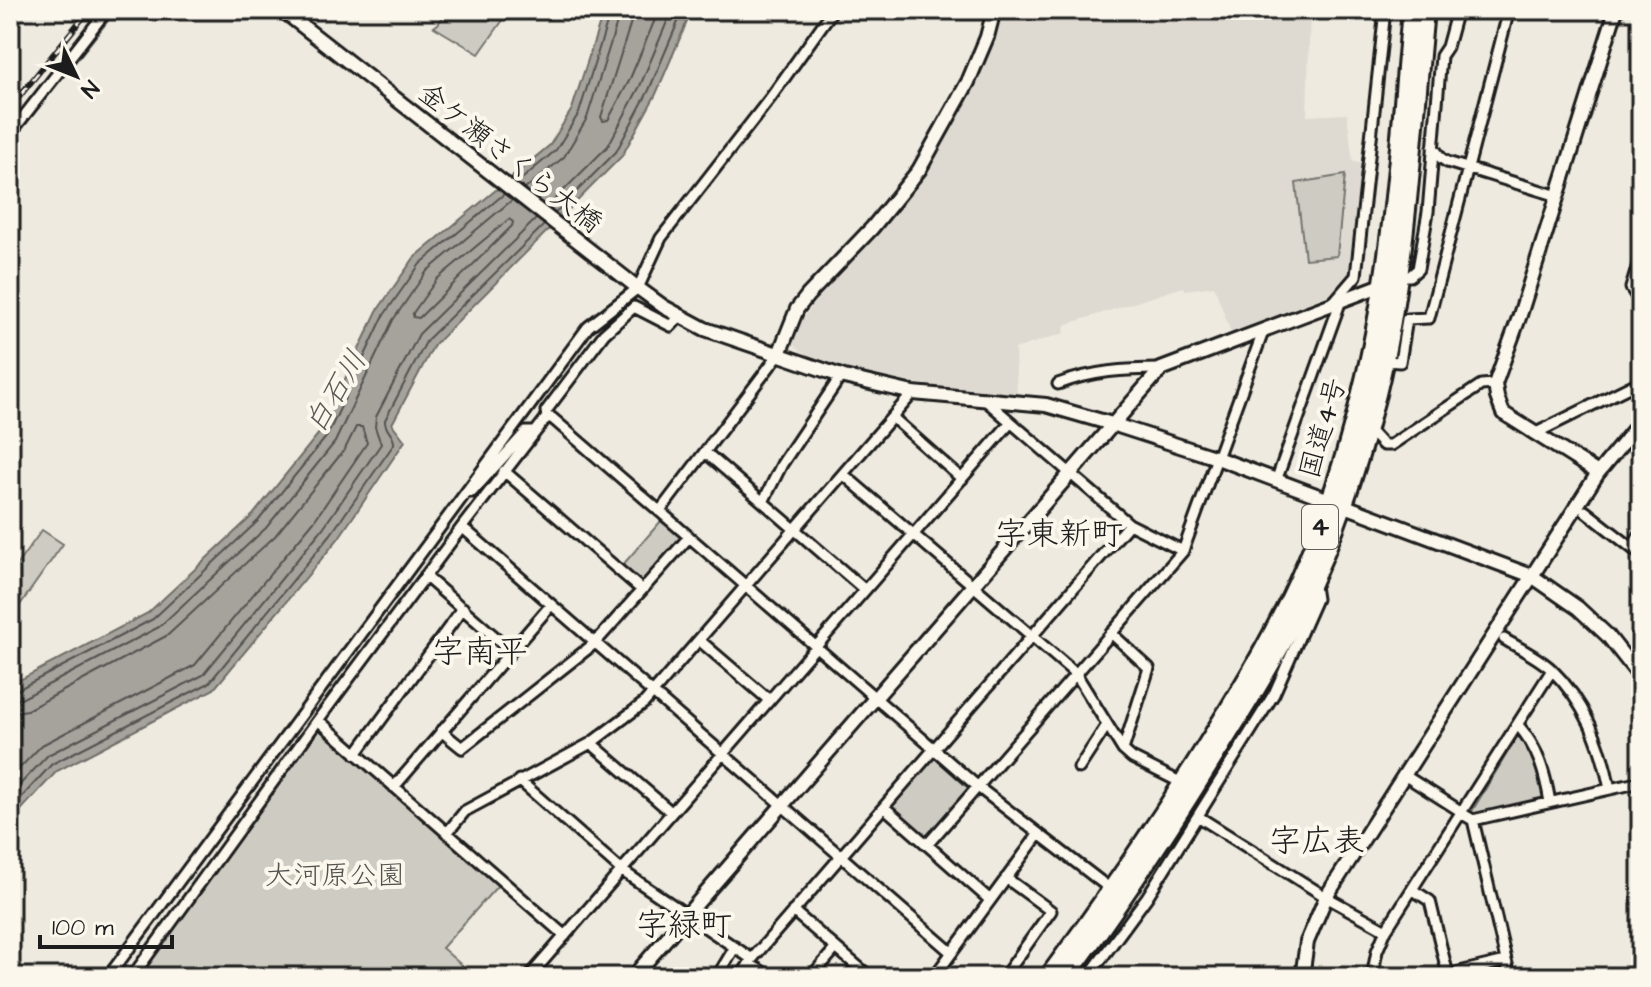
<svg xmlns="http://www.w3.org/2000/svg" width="1651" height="987" font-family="'Architects Daughter','Klee One',sans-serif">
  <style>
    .built { fill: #dedad1 }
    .green { fill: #ceccc2; stroke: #75746f; stroke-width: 2 }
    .water { fill: #a6a39d; stroke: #6f6d69; stroke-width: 2 }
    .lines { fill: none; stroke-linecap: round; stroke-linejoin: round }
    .shore { stroke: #535250; stroke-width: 2 }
    .stream { stroke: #6f6d69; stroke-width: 3 }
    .minor-casing { stroke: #1c1c1c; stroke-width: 15 }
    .tertiary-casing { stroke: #1c1c1c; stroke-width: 18 }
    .trunk-casing { stroke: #1c1c1c; stroke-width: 22 }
    .minor { stroke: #fbf7ec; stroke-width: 9 }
    .tertiary { stroke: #fbf7ec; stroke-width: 12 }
    .trunk { stroke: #fbf7ec; stroke-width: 16 }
    .rail-casing { stroke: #1c1c1c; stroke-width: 6 }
    .rail { stroke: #fbf7ec; stroke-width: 3; stroke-dasharray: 9; stroke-linecap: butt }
    .labels { text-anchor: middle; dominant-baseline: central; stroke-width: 8; stroke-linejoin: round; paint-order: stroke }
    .shield { fill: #fbf7ec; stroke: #5f5e5a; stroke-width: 2 }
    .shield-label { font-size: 26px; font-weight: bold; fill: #1c1c1c }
    .street-label { font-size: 28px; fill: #1c1c1c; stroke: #fbf7ec }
    .park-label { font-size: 28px; fill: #51514e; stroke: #fbf7ec }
    .water-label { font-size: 30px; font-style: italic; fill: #5a5956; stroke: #fbf7ec }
    .quarter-label { font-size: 32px; fill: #1c1c1c; stroke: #fbf7ec }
  </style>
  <rect width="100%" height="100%" fill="#eeeadf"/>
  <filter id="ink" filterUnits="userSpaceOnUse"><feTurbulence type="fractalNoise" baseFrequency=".0125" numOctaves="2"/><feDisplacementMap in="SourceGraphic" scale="16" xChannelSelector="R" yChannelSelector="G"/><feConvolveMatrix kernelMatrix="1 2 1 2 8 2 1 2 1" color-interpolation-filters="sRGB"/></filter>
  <g filter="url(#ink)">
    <path class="built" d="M1001,10h309l-3,106 40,-2 6,48 13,1 -14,113 -24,19 -97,38 -17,-47 -28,4 -3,-3 -118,38 -1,8 -49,16 2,46h-25l-140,-22 -52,-22 -8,-8 2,-10 29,-44 54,-55 40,-51 61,-101z"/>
    <path class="green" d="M447,10h63l-31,44 -45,-27 4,-3z
      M1345,175l-8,81 -32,3 -9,-76z
      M661,521l19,16 -1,5 -35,40 -5,1 -18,-16z
      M42,530l21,14 -53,75v-45z
      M321,729l178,155 -57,64 33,29h-339l181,-247z
      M1517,737l9,3 11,21 9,41 -71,16 -4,-5z
      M931,759h5l32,29 1,5 -38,44 -6,1 -32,-29 -1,-5z"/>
    <path class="water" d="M604,10h88l-36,84 -34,62 -188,189 -42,79 13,17 -67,98 -124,150 -157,82 -47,51v-137l138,-72 105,-98 67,-83 57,-121 37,-53 136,-113 22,-36z"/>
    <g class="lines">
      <path class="shore" d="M633,10l-2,12 -30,95 2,4 5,-1 21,-39 30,-71
        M517,183l39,-33 23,-37 32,-103
        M525,189l39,-32 23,-39 34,-108
        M547,207l61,-61 32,-60 32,-76
        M555,213l61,-61 33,-62 34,-80
        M509,219l4,3 -1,4 -93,92 -6,-1v-4l24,-34z
        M10,691l7,-1 136,-71 105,-98 69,-85 57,-121 36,-51 84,-70
        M10,701l11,-2 138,-72 107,-99 69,-86 58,-122 34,-49 85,-71
        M10,713l17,-3 141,-75 107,-99 70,-87 11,-22h6l5,16 -53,78 -119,144 -153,80 -32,33
        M10,795l38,-40 155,-80 120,-147 58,-84 -6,-17 1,-10 43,-83 117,-115
        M10,810l42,-46 157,-81 122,-149 63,-90c1,-9 -10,-14 -9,-24l42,-80 117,-115"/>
      <path class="stream" d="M10,143l106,-133"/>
      <g class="minor-casing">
        <path id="minor" d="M10,134l97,-124
          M1433,147l8,11 6,4 111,34
          M1641,255l-10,33 10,15
          M1398,276h12l8,-7 10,-57 13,-156 6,-9 10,-37
          M1332,304l24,-28 29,-266
          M1385,361l15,1 7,-43 22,-1 80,-308
          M1058,384c35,-13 66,-15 103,-15
          M983,398l146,126 54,27
          M547,417l-1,-6 58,-77 30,-27 37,19 9,-10
          M892,417l70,62
          M1368,429l15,16h8l90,-60 14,-1
          M1534,434l107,-53
          M705,452l160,138
          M504,471l138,119
          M843,474l233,200 47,76 9,8 50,25
          M1276,481l64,-178
          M472,492l54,-60h8
          M763,502l19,-38 59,-88
          M660,511l119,-157
          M1585,511l56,44
          M462,527l489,425
          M1632,547l9,-14
          M425,576l86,75
          M1111,633l38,35 -26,82
          M1504,639c15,9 34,18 47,30 34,33 50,74 59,120
          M699,640l70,60
          M318,720l247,216
          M1518,725c20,23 27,48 32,77
          M441,731l21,17 133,-105 94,-106
          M591,743l80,69
          M356,754l107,-146
          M1079,768l28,-43
          M1404,775l58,37
          M519,780l102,90 131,89
          M394,787l157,-182
          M884,807l106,93
          M1461,813l12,7 37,157
          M1199,817l127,80 60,33
          M1473,820l168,-38
          M447,833l18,-22 126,-68 53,-40 269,-310
          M927,845l256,-294 80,-219
          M1413,890l17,11 18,74
          M793,911l77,66
          M749,964l23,13
          M108,977l480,-650 50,-39 23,-50 110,-141 62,-87
          M132,977l186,-257 144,-193 85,-110 5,1 426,369 135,104
          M529,977l482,-555
          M717,977l18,-30
          M741,977l11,-18 377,-435
          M811,977l25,-29
          M934,977l104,-142
          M1004,977l47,-66 -45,-33
          M1088,977l59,-80 127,-203 42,-95 -2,-13
          M1372,977l5,-26 9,-21 166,-260
          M1438,977l68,-16"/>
      </g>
      <g class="tertiary-casing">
        <path id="tertiary" d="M282,10l356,278 26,19 41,22 139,48 69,16 133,12 66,19 105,34 315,118 46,32 30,28 33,42
          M779,354l18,-45 11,-14 64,-67 47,-58 49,-88 19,-45 7,-27
          M1598,473l-95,-60 -6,-16 -2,-13 25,-69 96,-305
          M633,977l528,-608 221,-84
          M1302,977l5,-35 19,-45 272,-424 43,-52"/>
      </g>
      <g class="trunk-casing">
        <path id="trunk" d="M1048,977c56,-75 108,-151 157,-230 33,-53 66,-107 92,-164 30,-66 52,-136 68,-207 28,-119 35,-244 46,-366
          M1066,977c51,-68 97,-138 142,-210 31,-50 63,-99 89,-152 35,-70 61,-145 80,-221 30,-122 36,-259 48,-384"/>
      </g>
      <use href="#minor" class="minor"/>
      <use href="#tertiary" class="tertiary"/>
      <use href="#trunk" class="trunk"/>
      <g class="rail-casing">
        <path id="rail" d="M10,108l79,-98"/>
      </g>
      <use href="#rail" class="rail"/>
    </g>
  </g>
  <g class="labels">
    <rect class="shield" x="1302" y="505" width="36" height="44" rx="6"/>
    <g class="shield-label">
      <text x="1320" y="527">4</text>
    </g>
    <g class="street-label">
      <text transform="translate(510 158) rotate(38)">金ケ瀬さくら大橋</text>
      <text transform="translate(1323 428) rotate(-74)">国道4号</text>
    </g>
    <g class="park-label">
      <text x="335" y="875">大河原公園</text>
    </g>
    <g class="water-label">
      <text transform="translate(336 392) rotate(-59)">白石川</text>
    </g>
    <g class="quarter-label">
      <text x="1059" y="534">字東新町</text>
      <text x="480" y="652">字南平</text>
      <text x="1317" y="841">字広表</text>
      <text x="684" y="925">字緑町</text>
    </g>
  </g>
  <rect width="1651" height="987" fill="none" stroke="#fbf7ec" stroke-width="40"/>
  <rect x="20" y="20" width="1611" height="947" fill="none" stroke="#1c1c1c" stroke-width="3" filter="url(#ink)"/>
  <g transform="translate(76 76) rotate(133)" stroke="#fbf7ec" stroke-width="6" paint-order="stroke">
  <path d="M0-6L14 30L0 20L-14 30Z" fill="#1c1c1c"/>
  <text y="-12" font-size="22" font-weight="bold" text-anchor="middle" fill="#1c1c1c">N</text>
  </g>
  <path d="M40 935v12h132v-12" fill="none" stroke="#1c1c1c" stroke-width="4"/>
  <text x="52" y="935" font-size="24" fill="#1c1c1c" stroke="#fbf7ec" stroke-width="6" paint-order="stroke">100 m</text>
</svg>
